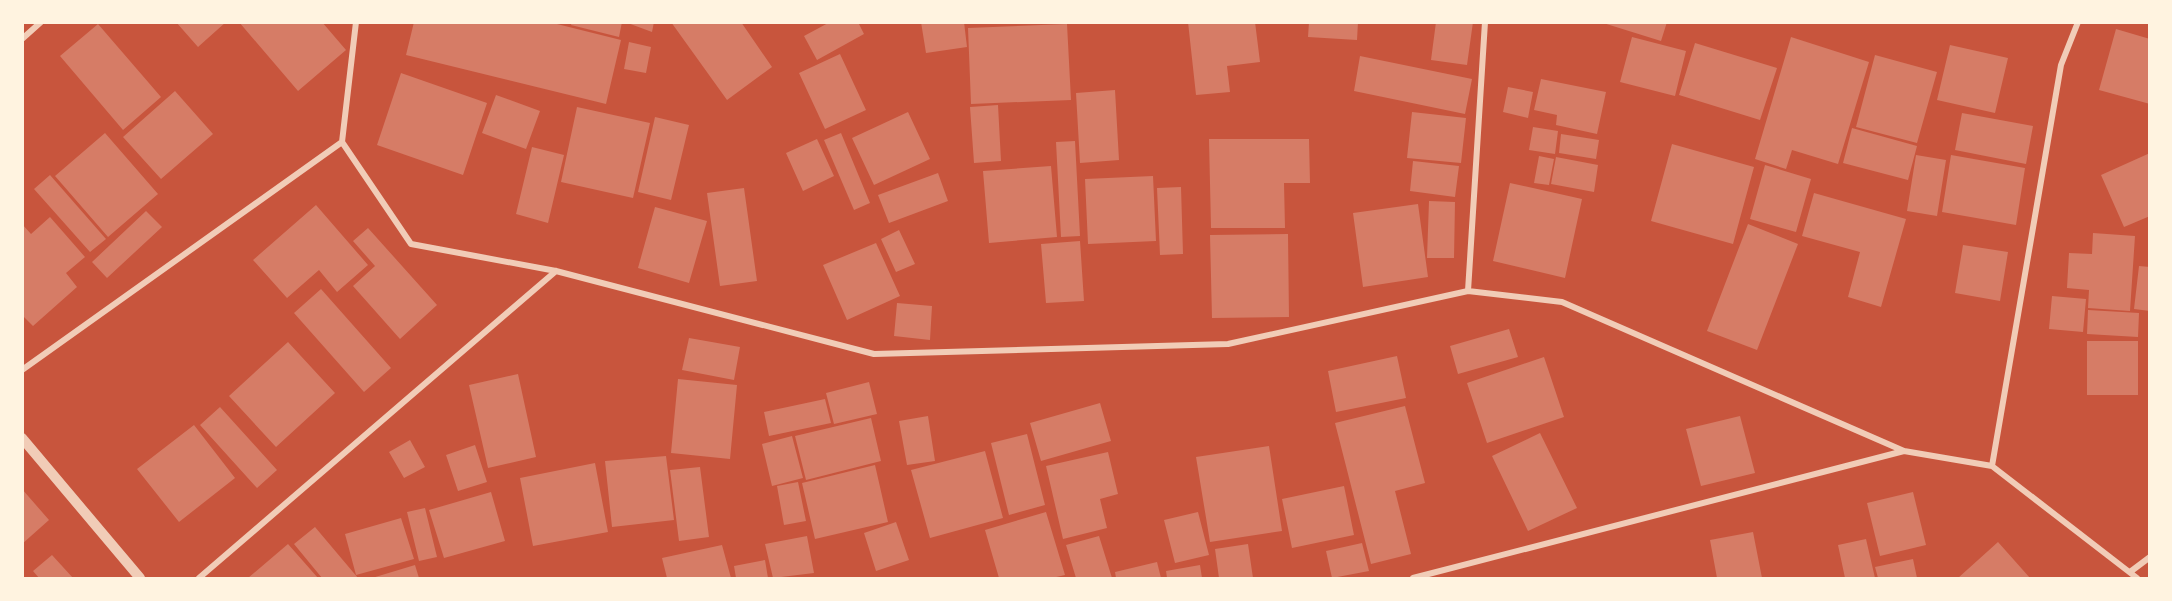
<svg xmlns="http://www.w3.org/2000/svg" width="2172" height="601" font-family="'Roboto Condensed',sans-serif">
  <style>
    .building { fill: #d67c66 }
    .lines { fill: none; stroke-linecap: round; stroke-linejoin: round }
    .minor { stroke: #f1ccb7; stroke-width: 6 }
    .tertiary { stroke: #f1ccb7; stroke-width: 10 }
  </style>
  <rect width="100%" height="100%" fill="#c8553d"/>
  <path class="building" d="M176,22h50l-28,25z
    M239,22h83l24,28 -48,41z
    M414,22h135l72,18 -15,64 -200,-49z
    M572,22h50l-3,15 -48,-12z
    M625,22h29l-2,10z
    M671,22h70l31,45 -45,33z
    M830,22h28l6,12 -47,26 -13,-24z
    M921,22h43l3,25 -41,6z
    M1188,22h67l5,40 -33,4 3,26 -34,3z
    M1309,22h49l-1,18 -49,-3z
    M1436,22h37l-6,43 -36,-5z
    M1600,22h67l-6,19z
    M98,24l63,73 -38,33 -63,-74z
    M1067,24l4,76 -100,4 -3,-76z
    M2116,29l34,10v65l-51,-14z
    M1632,37l54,14 -11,45 -55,-14z
    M1791,37l78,25 -31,102 -46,-14 -6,19 -31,-10z
    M629,42l22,5 -5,26 -22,-4z
    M1695,43l82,25 -17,52 -81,-25z
    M1950,45l58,13 -13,55 -58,-13z
    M840,54l26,56 -41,19 -26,-56z
    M1875,55l62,17 -20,71 -61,-16z
    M1360,56l112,23 -7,35 -111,-23z
    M401,73l86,30 -24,72 -86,-30z
    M1541,79l65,13 -9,42 -41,-9 1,-10 -23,-5z
    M1508,87l25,5 -5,26 -25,-6z
    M1115,90l4,70 -39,3 -4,-70z
    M175,91l38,43 -52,45 -38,-42z
    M496,95l44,16 -14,38 -44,-16z
    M998,105l3,56 -27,2 -4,-56z
    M577,107l73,16 -17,75 -72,-16z
    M908,112l22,47 -56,26 -22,-47z
    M1412,112l54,6 -5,45 -54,-5z
    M1962,113l71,13 -7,38 -71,-14z
    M655,117l34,8 -18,75 -33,-8z
    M1533,127l25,4 -3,23 -26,-4z
    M1852,128l65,18 -9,34 -65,-17z
    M105,133l53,61 -50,43 -53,-61z
    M841,133l29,70 -16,7 -30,-70z
    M1561,134l38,6 -3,19 -37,-6z
    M817,139l17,37 -31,15 -17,-38z
    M1209,139h100l1,44h-26l1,45h-74z
    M1075,141l5,95 -19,1 -5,-95z
    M1672,144l82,23 -21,77 -82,-23z
    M532,147l32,8 -16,68 -32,-9z
    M2150,153v63l-26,11 -23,-52z
    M1916,155l30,5 -9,56 -30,-5z
    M1951,155l74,13 -9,57 -74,-13z
    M1539,156l15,3 -5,26 -15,-2z
    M1556,157l42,8 -4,27 -43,-8z
    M1413,161l46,5 -4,31 -45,-6z
    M1765,165l46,14 -15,53 -46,-13z
    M1051,166l6,71 -68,6 -6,-72z
    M938,173l10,28 -59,22 -11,-28z
    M50,175l56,64 -16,13 -56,-63z
    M1153,176l3,65 -68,3 -3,-65z
    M1510,183l72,16 -17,79 -72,-17z
    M1181,187l2,67 -23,1 -3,-67z
    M744,188l13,93 -37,5 -13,-93z
    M1814,193l92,26 -25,88 -33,-10 12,-45 -58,-16z
    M1429,201l26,1 -1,56h-27z
    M1418,204l10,73 -65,10 -10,-74z
    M316,205l52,60 -31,27 -18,-22 -32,28 -34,-38z
    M655,207l52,14 -18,62 -51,-15z
    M146,211l16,16 -55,51 -15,-16z
    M50,217l35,40 -19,16 11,14 -44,39 -11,-11v-91l9,10z
    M1748,224l50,20 -41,106 -50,-19z
    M368,228l69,77 -37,34 -47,-53 22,-20 -22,-25z
    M899,230l16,34 -19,8 -15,-33z
    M2093,233l42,3 -5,75 -42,-3 1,-18 -22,-2 2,-35 23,1z
    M1288,234l1,83 -77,1 -2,-83z
    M1080,241l4,60 -38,2 -5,-59z
    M876,243l24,53 -53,24 -24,-55z
    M1963,245l45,7 -8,49 -45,-8z
    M2139,266l11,1v44l-16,-2z
    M321,289l70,79 -27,24 -70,-79z
    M2052,296l34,3 -3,33 -34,-3z
    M897,303l35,3 -2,34 -36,-4z
    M2088,310l51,3 -1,24 -51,-3z
    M1509,329l9,28 -60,17 -8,-28z
    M689,338l51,9 -6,33 -52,-10z
    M2087,341h51v54h-51z
    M288,342l47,51 -59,54 -47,-51z
    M1397,356l9,42 -70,14 -8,-41z
    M1544,357l20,60 -77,26 -20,-60z
    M518,374l18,83 -48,11 -19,-83z
    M678,379l59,6 -7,74 -59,-6z
    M869,382l8,32 -43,10 -8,-31z
    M825,399l6,24 -62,13 -5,-24z
    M1100,403l11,38 -70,20 -11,-38z
    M1405,406l20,77 -30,8 16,63 -40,10 -36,-141z
    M220,407l57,63 -20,18 -57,-63z
    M928,416l7,45 -28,4 -8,-44z
    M1740,416l15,57 -54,13 -15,-57z
    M871,418l10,43 -75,19 -11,-44z
    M194,425l41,53 -56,44 -42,-53z
    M1540,433l37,75 -49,23 -36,-75z
    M1027,434l18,71 -36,10 -18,-72z
    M792,436l11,42 -31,8 -10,-42z
    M410,440l15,27 -21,11 -15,-26z
    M475,445l12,37 -29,9 -12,-36z
    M1269,446l13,85 -72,11 -14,-85z
    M985,451l18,67 -73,20 -19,-68z
    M1108,452l10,42 -18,5 7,29 -44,11 -17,-73z
    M666,456l8,64 -62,7 -7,-66z
    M595,463l13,69 -75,14 -13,-68z
    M875,465l13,57 -73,17 -13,-56z
    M700,467l9,70 -30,4 -9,-71z
    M798,482l8,39 -22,4 -7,-39z
    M1344,486l10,49 -62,13 -10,-49z
    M22,489l27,31 -27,24z
    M491,492l14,49 -61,17 -15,-48z
    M1913,492l13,53 -46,11 -13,-53z
    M425,508l12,49 -18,4 -12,-49z
    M1046,512l19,63 -13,3h-53l-14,-48z
    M1198,512l11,43 -34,8 -11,-43z
    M401,518l13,41 -58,16 -11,-41z
    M896,522l13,38 -33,11 -12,-38z
    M315,527l43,51h-36l-28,-34z
    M1753,532l9,46h-45l-7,-38z
    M807,536l7,37 -41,5 -8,-34z
    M1099,536l13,42h-36l-10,-33z
    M1866,539l9,39h-30l-7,-33z
    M1998,542l32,36h-72z
    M1362,543l7,28 -37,7 -6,-27z
    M288,544l30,34h-70z
    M1248,544l5,34h-34l-4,-29z
    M722,545l9,33h-64l-5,-20z
    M52,555l21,23h-34l-6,-7z
    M1913,559l4,19h-39l-3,-11z
    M765,560l3,18h-32l-2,-12z
    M1157,562l4,16h-45l-1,-6z
    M415,565l4,13h-47z
    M1200,565l2,13h-35l-1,-7z"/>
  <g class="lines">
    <path class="minor" d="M22,39l19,-17
      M342,142l69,102 145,27 318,83 354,-10 240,-53 94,11 342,149 88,15 145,112
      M1468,291l17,-269
      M22,370l320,-228 14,-120
      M1992,466l69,-401 17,-43
      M2130,572l20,-15
      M199,578l357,-307
      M1413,578l491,-127"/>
    <path class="tertiary" d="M22,438l118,140"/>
  </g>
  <rect width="2172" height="601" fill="none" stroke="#fff3e0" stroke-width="48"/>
</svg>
